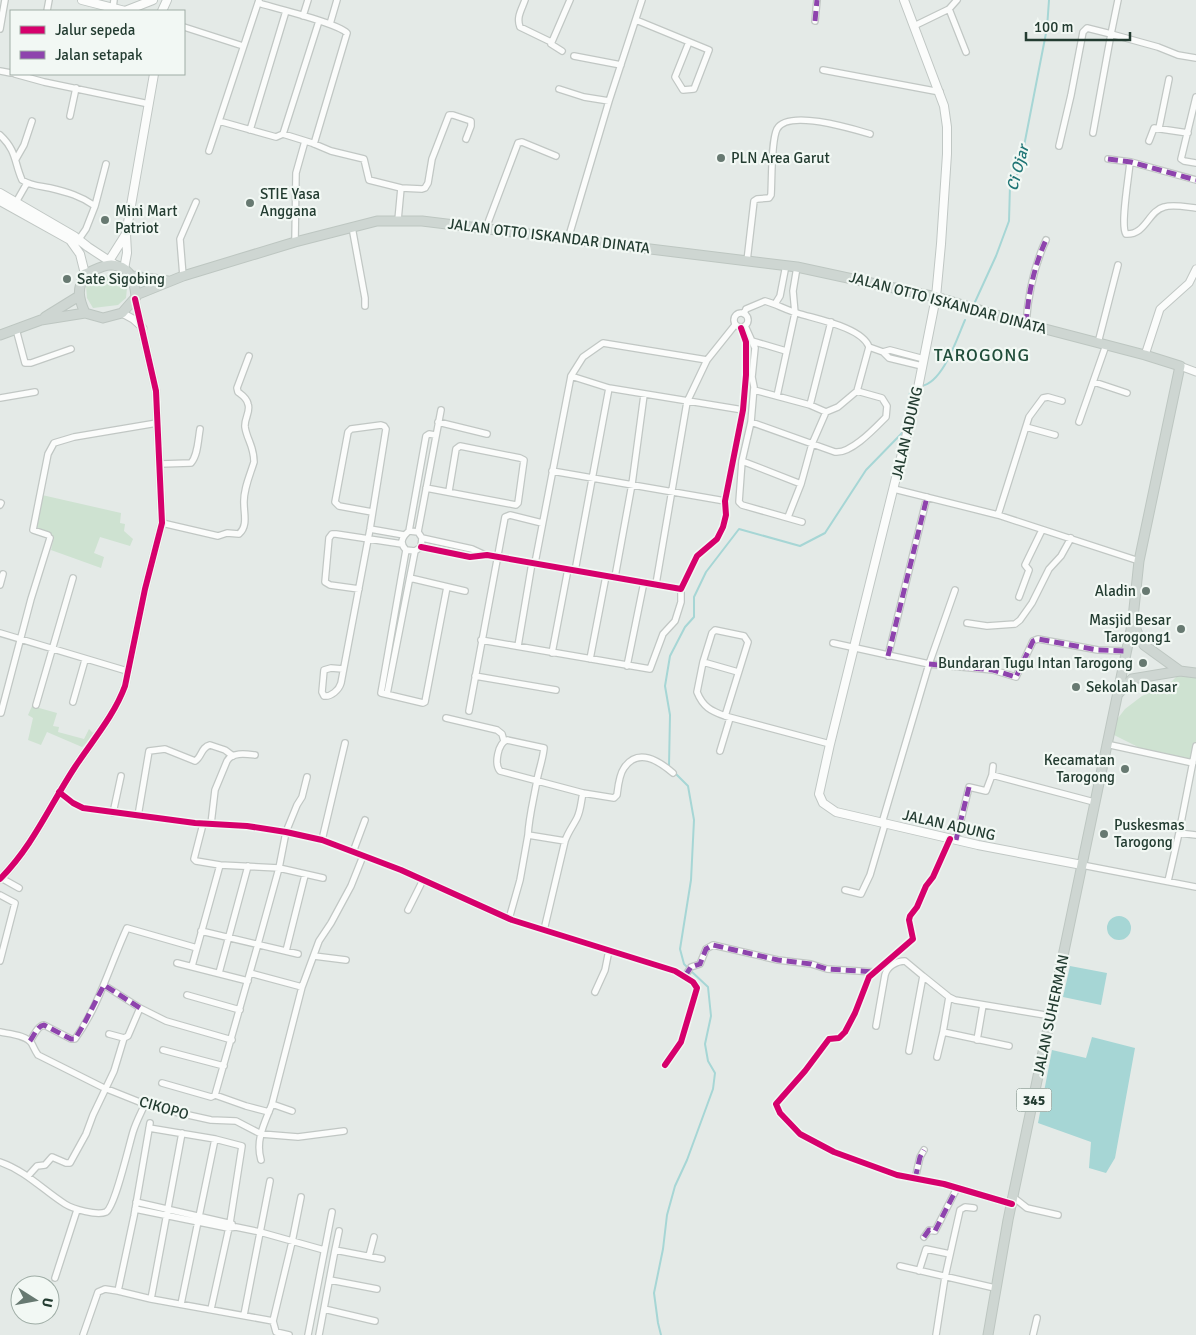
<svg xmlns="http://www.w3.org/2000/svg" width="1196" height="1335" font-family="Signika,sans-serif">
  <style>
    .green { fill: #cee2d1 }
    .water { fill: #a6d6d5 }
    .lines { fill: none; stroke-linecap: round; stroke-linejoin: round }
    .stream { stroke: #a6d6d5; stroke-width: 2 }
    .minor-casing { stroke: #c1c7c4; stroke-width: 8 }
    .tertiary-casing { stroke: #c1c7c4; stroke-width: 9 }
    .secondary-casing { stroke: #c0c7c4; stroke-width: 10 }
    .primary-casing { stroke: #bdc6c1; stroke-width: 11 }
    .minor { stroke: #fbfcfb; stroke-width: 5.5 }
    .tertiary { stroke: #fbfcfb; stroke-width: 7 }
    .secondary { stroke: #fbfcfb; stroke-width: 8 }
    .primary { stroke: #ced6d2; stroke-width: 9 }
    .quiet { stroke: #8e44ad; stroke-width: 5; stroke-dasharray: 10 5; stroke-linecap: butt }
    .cycleway-casing { stroke: #f2f8f4; stroke-width: 9 }
    .cycleway { stroke: #d6006c; stroke-width: 6 }
    .poi-dot { fill: #677971; stroke: #f2f8f4; stroke-width: 2 }
    .labels { text-anchor: middle; dominant-baseline: central; stroke-width: 4.5; stroke-linejoin: round; paint-order: stroke }
    .shield { fill: #f2f8f4; stroke: #61746c; stroke-width: 1 }
    .shield-label { font-size: 14px; font-weight: bold; fill: #233c31 }
    .poi-label { font-size: 15px; fill: #233c31; stroke: #f2f8f4; text-anchor: start }
    .street-label { font-size: 15px; fill: #233c31; stroke: #f2f8f4 }
    .water-label { font-size: 16px; font-style: italic; fill: #1f7575; stroke: #f2f8f4 }
    .quarter-label { font-size: 18px; letter-spacing: 1px; fill: #204d3a; stroke: #f2f8f4 }
  </style>
  <rect width="100%" height="100%" fill="#e4eae7"/>
  <path class="green" d="M118,274l9,14 -1,10 -8,7 -25,3 -6,-10 -1,-12 11,-9z
    M42,495l79,18 -1,10 5,1 -1,7 9,8 -3,7 -30,-9 -6,16 10,4 -3,11 -50,-18 3,-13 -19,-8z
    M1177,676h12l7,1v64l-5,20 -35,-5 -42,-21 1,-13 10,-13 17,-13 26,-11z
    M32,706l25,7 -4,13 6,1 -1,5 26,7 5,-10 6,6 -13,12 -35,-15 -6,13 -13,-5 5,-22 -5,-3z"/>
  <path class="water" d="M1107 928a12 12 0 1 1 24 0a12 12 0 1 1-24 0Z
    M1070,966l37,7 -6,32 -38,-8z
    M1092,1037l43,11 -20,110 -9,15 -17,-5 2,-26 -53,-19 14,-73 34,8z"/>
  <g class="lines">
    <path class="stream" d="M975,302l21,-46 13,-35 1,-36 9,-13 6,-31 22,-113 2,-28
      M921,386c22,-3 36,-48 44,-66
      M669,766l1,-51 -5,-29 5,-30 15,-29 9,-10v-20l12,-25 33,-43 61,17 25,-13 41,-63 37,-38 8,-45 5,-1
      M674,772l14,14 6,34 -3,60 -11,69 4,15 4,4
      M661,1335l-3,-12 -4,-30 9,-44 4,-34 8,-29 12,-26 26,-71 2,-16 -7,-12 -3,-17 6,-28 -3,-29 -17,-16"/>
    <g class="minor-casing">
      <path id="minor" d="M525,0c-3,9 -9,17 -5,27l31,15
        M1118,0l-7,34 47,13 20,8 18,3
        M258,3c17,5 79,20 89,30l-33,111
        M113,8l1,-8
        M949,9l17,43
        M47,11l2,-11
        M303,16l5,-16
        M636,20l73,30 -15,39 -11,1 -8,-13 14,-35
        M815,21l2,-21
        M330,24l7,-24
        M914,26l35,-17 8,-9
        M184,27l59,19
        M0,29l5,-29
        M562,51l-11,-7 19,-44
        M574,56l47,9
        M823,70l117,22
        M0,71l11,2
        M15,74l29,8 105,22
        M559,89l25,8 25,4
        M1196,97l-15,62 3,2 12,2
        M70,116l6,-28
        M219,121l57,16 7,-3 29,9 19,8 33,8 5,21 32,8 -3,32
        M1159,128l10,-49
        M250,130l36,-119
        M283,134l36,-113
        M0,135c17,16 14,27 22,45 9,6 18,6 28,8 17,4 31,8 45,18l-9,23 -9,13
        M1149,141l5,-13 34,5
        M1059,146l12,-51 12,-63 4,-4 24,6 -18,99
        M209,151l50,-151
        M16,159l8,-14 8,-24
        M1108,159l23,3 65,18
        M1130,162c-1,14 -10,64 -4,72 20,1 22,-23 38,-27 9,-3 22,0 32,1
        M401,188l21,1 3,-1 3,-5 4,-24 17,-44h4l18,6v5l-5,13
        M15,204l12,-21
        M95,206l11,-42
        M352,227l13,71v8
        M486,228l32,-85 4,-1 34,14
        M568,239l41,-138 33,-101
        M295,242l1,-69 9,-32
        M747,261l7,-60 3,-2 12,-1 2,-3c1,-15 0,-54 6,-66 11,-20 76,0 93,5
        M183,276l-3,-37 16,-37
        M775,304l5,-8 6,-31
        M734 320a7 7 0 1 1 14 0a7 7 0 1 1-14 0Z
        M744,314l2,-5 19,-8c11,3 21,9 32,12 18,6 65,14 72,34l14,5 6,6 33,8
        M1026,324c2,-29 8,-58 20,-84
        M745,326l10,22 -3,29 2,10 -3,35 -9,39 -3,41 3,3 60,17
        M16,329l9,34h6l40,-14
        M752,341l34,10
        M1098,343l20,-78
        M883,352l7,-2 34,9
        M571,376l12,-19 20,-14 104,17
        M1094,382l33,11
        M754,390l56,15 16,7 12,-5 19,-16
        M777,396l18,-83 -2,-22 4,-24
        M0,398l35,-6
        M810,405l21,-83
        M438,422l49,12
        M751,422l84,30c16,2 40,-24 51,-35l1,-11 -5,-8 -25,-7 12,-44
        M1079,422l27,-77
        M1026,427l29,8
        M742,461l59,23
        M160,464l31,-1c7,-8 7,-23 9,-34
        M552,471l173,30
        M426,488l90,17 2,-2 6,-43 -4,-2 -60,-12 -4,3 -7,42
        M894,489l104,26 141,46
        M0,505l1,-2
        M998,515l31,-98 14,-19 5,-1 14,4
        M788,517l13,-33 11,-40 14,-32
        M162,523l56,13 9,-3 12,1c9,-8 5,-20 5,-30 -1,-14 6,-29 10,-42 0,-16 -7,-22 -9,-35 -1,-8 6,-16 3,-23 -1,-6 -6,-9 -10,-12l-1,-4 12,-32
        M370,529l34,6
        M409,531l17,-95 3,-2 6,1
        M418,532l23,-122
        M48,535l-15,-5 15,-76 6,-11 20,-6 83,-14
        M422,538l50,11 13,6
        M421,547l49,10 17,-2 194,34 16,-33 20,-17 6,-12 3,-12 -1,-14 18,-91 3,-35v-33l-5,-14
        M406,550l9,1 6,-4 1,-9 -4,-6 -9,-1c-7,6 -10,12 -3,19l-25,143 42,10 2,-1 22,-115
        M535,563l36,-187 38,12 134,22
        M575,571l34,-183
        M615,577l17,-93 12,-89
        M410,578l55,13
        M656,584l31,-182 20,-42 28,-35
        M0,585l3,-11
        M359,589l-29,-4 -5,-3 4,-44 3,-4h4l66,10
        M1019,597l10,-27 -4,-5 17,-35
        M967,623l20,3 28,-2 5,-4 12,-17 17,-34 12,-13 10,-18
        M0,633l127,38
        M481,640l169,29 13,-35 12,-13 6,-19v-13
        M833,643l96,21 64,6 23,7 17,-36 5,-2 60,11 28,1
        M518,646l14,-83
        M552,653l16,-84
        M888,656l39,-159
        M590,659l16,-83
        M703,662l35,10
        M627,666l17,-84
        M343,669l-12,-1 -7,2 -2,22 2,4c7,1 15,-6 17,-13l29,-154 16,-100 -2,-3 -3,-1 -30,4 -3,3 -13,70 4,4 33,6
        M475,676l81,14
        M387,694l28,-143
        M73,702l12,-42
        M36,705l37,-127
        M469,711l36,-194 5,-2 32,8
        M1,713l30,-114 19,-61
        M725,716c-14,-5 -22,-9 -28,-24l6,-30 9,-29 3,-3 29,6 4,6 -23,74 105,28
        M446,718l51,12 5,4 2,7
        M1106,744l87,19
        M720,751l10,-33
        M992,775l1,-9
        M59,792l14,11 10,5 112,15 52,3 39,6 36,8 79,30 111,50 163,51 18,11 4,6 -16,54 -16,23
        M583,793l31,5 3,-3c1,-8 2,-20 7,-27 14,-21 35,-7 49,5
        M113,813l8,-37
        M138,816l11,-65 16,-2 30,12c7,-4 6,-14 15,-16l15,5 8,6
        M882,823l47,-159 26,-74
        M203,824l-9,35 2,2 24,4 59,3 44,10
        M211,824l4,-34 12,-29c5,-9 19,-7 28,-6
        M1179,833l17,2
        M950,839l-17,38 -7,9 -9,21 -7,9 -1,4 4,19 -44,38 -14,36 -10,19 -6,6 -10,1 -24,32 -29,33 4,9 20,21 34,18 63,23 47,9 68,20
        M322,840l23,-97
        M956,840l13,-53 17,4 6,-16 102,27
        M353,852l12,-32
        M1082,865l114,22
        M1,878l18,10
        M1168,881l11,-48 17,-87
        M845,890l16,4 9,-19 15,-51
        M0,895l15,8 -15,58
        M408,910l15,-30
        M509,919l11,-39 8,-45
        M544,930l21,-89c3,-9 8,-15 12,-23 4,-8 4,-17 6,-25l-83,-22c-6,-7 -2,-28 7,-31l37,8c-1,11 -5,21 -7,32 -3,18 -8,36 -9,55l37,6
        M201,931l97,23
        M286,951l19,-76
        M314,956l32,4
        M177,963l71,18
        M192,966l28,-101
        M219,973l29,-107
        M250,973l52,14 -30,117 20,7
        M685,976l6,-9 9,-3 6,-15 7,-4 65,15 33,4 16,5 48,3
        M104,985l36,23
        M302,987l17,-46 12,-18 20,-37 12,-30
        M595,992l10,-22 4,-20
        M187,995l53,15
        M876,1026l9,-51c2,-8 11,-14 20,-14l18,15
        M0,1032c9,2 27,3 32,12 2,4 3,7 6,11l64,32 50,20 59,13 25,1 25,13 37,3 46,-6
        M109,1034l15,4 4,-2 12,-28 26,13 66,19
        M977,1040l6,-35
        M30,1041c4,-5 7,-15 14,-16l27,14h4c24,-33 35,-74 52,-111l70,20
        M1009,1046l-66,-14 6,-35 6,3 96,16
        M163,1050l61,16
        M909,1051l14,-75 26,21
        M937,1057l6,-25
        M162,1083l49,14 4,-2 43,-151 21,-76 7,-36 11,-27 5,-8 5,-20
        M215,1095l31,11 23,6
        M149,1128l66,11 27,7 -12,77 -19,86
        M261,1160c-6,-20 4,-38 11,-56
        M0,1162c26,9 43,28 65,42 8,5 32,12 41,8 9,-5 23,-67 27,-80 3,-10 8,-19 12,-28
        M28,1176l9,-10 8,-1 7,-8 14,6h4l16,-29 7,-19 21,-44 10,-33
        M915,1179l5,-22 4,-7
        M1013,1197l14,11 31,7
        M136,1202l96,22
        M135,1209l93,19 8,-1 24,5 64,18
        M924,1237l5,-7 6,1 22,-43
        M335,1250l4,-19
        M369,1256l5,-19
        M900,1266l95,22
        M919,1271l7,-22 24,5
        M55,1278l22,-68
        M330,1280l47,9
        M118,1291l33,8 122,22 3,11 13,3
        M151,1299l31,-166
        M181,1304l34,-165
        M324,1309l51,12
        M244,1315l26,-134
        M273,1321l19,-79 9,-45
        M83,1335l15,-43 7,-3 13,2 16,-75 16,-93
        M308,1335l24,-123
        M319,1335l16,-85 47,9
        M936,1335l9,-58 15,-67 5,-3 9,1
        M1033,1335l4,-17"/>
    </g>
    <g class="tertiary-casing">
      <path id="tertiary" d="M122,313l11,6 10,9
        M1145,355l15,-46 29,-26 7,-14
        M1180,366l16,6
        M0,879c33,-33 50,-74 75,-112 17,-26 39,-51 50,-81l20,-97 17,-66 -6,-132 -21,-92"/>
    </g>
    <g class="secondary-casing">
      <path id="secondary" d="M82,0l43,11
        M904,0l40,106 3,21v27l-6,90 -5,53 -19,96 -87,351 -11,50 4,9 13,9 142,33 104,20
        M125,11l28,-11
        M162,11l5,-11
        M0,193l74,43 14,11 29,19
        M0,201l70,39 10,14 5,20
        M107,264l19,-30
        M124,269l3,-16 -1,-19 28,-160"/>
    </g>
    <g class="primary-casing">
      <path id="primary" d="M132,276l36,5
        M136,295l47,-19 112,-34 82,-21h45l375,46 139,30 90,27 119,31 35,11 -41,195 -6,57 4,14 7,13 36,26 16,2
        M45,317l34,-21
        M0,335l41,-15 44,-7 18,5 19,-5 14,-16c-1,-15 -6,-31 -24,-32 -8,-1 -19,6 -27,9 -8,15 -7,23 0,39
        M1118,694l14,-15 48,-8
        M988,1335l20,-115 125,-600"/>
    </g>
    <use href="#minor" class="minor"/>
    <use href="#tertiary" class="tertiary"/>
    <use href="#secondary" class="secondary"/>
    <use href="#primary" class="primary"/>
    <path class="quiet" d="M815,21l2,-21
      M1108,159l23,3 65,18
      M1026,324c2,-29 8,-58 20,-84
      M888,656l39,-159
      M929,664l64,6 23,7 17,-36 5,-2 60,11 28,1
      M956,840l13,-53
      M685,976l6,-9 9,-3 6,-15 7,-4 65,15 33,4 16,5 48,3
      M30,1041c4,-5 7,-15 14,-16l27,14h4l9,-15 20,-39 36,23
      M915,1179l5,-22 4,-7
      M924,1237l5,-7 6,1 22,-43"/>
    <g class="cycleway-casing">
      <path id="cycleway" d="M421,547l49,10 17,-2 194,34 16,-33 20,-17 6,-12 3,-12 -1,-14 18,-91 3,-35v-33l-5,-14
        M59,792l14,11 10,5 112,15 52,3 39,6 36,8 79,30 111,50 163,51 18,11 4,6 -16,54 -16,23
        M950,839l-17,38 -7,9 -9,21 -7,9 -1,4 4,19 -44,38 -14,36 -10,19 -6,6 -10,1 -24,32 -29,33 4,9 20,21 34,18 63,23 47,9 68,20
        M0,879c33,-33 50,-74 75,-112 17,-26 39,-51 50,-81l20,-97 17,-66 -6,-132 -21,-92"/>
    </g>
    <use href="#cycleway" class="cycleway"/>
  </g>
  <g class="poi-dot">
    <circle cx="721" cy="158" r="5"/>
    <circle cx="250" cy="203" r="5"/>
    <circle cx="105" cy="220" r="5"/>
    <circle cx="67" cy="279" r="5"/>
    <circle cx="1146" cy="591" r="5"/>
    <circle cx="1181" cy="629" r="5"/>
    <circle cx="1143" cy="663" r="5"/>
    <circle cx="1076" cy="687" r="5"/>
    <circle cx="1125" cy="769" r="5"/>
    <circle cx="1104" cy="834" r="5"/>
  </g>
  <g class="labels">
    <rect class="shield" x="1016.5" y="1088.5" width="35" height="23" rx="4"/>
    <g class="shield-label">
      <text x="1034" y="1100">345</text>
    </g>
    <g class="poi-label">
      <text x="731" y="158">PLN Area Garut</text>
      <text x="260" y="194">STIE Yasa<tspan x="260" dy="17">Anggana</tspan></text>
      <text x="115" y="211">Mini Mart<tspan x="115" dy="17">Patriot</tspan></text>
      <text x="77" y="279">Sate Sigobing</text>
      <text x="1136" y="591" text-anchor="end">Aladin</text>
      <text x="1171" y="620" text-anchor="end">Masjid Besar<tspan x="1171" dy="17">Tarogong1</tspan></text>
      <text x="1133" y="663" text-anchor="end">Bundaran Tugu Intan Tarogong</text>
      <text x="1086" y="687">Sekolah Dasar</text>
      <text x="1115" y="760" text-anchor="end">Kecamatan<tspan x="1115" dy="17">Tarogong</tspan></text>
      <text x="1114" y="825">Puskesmas<tspan x="1114" dy="17">Tarogong</tspan></text>
    </g>
    <g class="street-label">
      <text transform="translate(549 236) rotate(7)">JALAN OTTO ISKANDAR DINATA</text>
      <text transform="translate(948 303) rotate(15)">JALAN OTTO ISKANDAR DINATA</text>
      <text transform="translate(907 433) rotate(-77)">JALAN ADUNG</text>
      <text transform="translate(949 825) rotate(13)">JALAN ADUNG</text>
      <text transform="translate(1051 1015) rotate(-78)">JALAN SUHERMAN</text>
      <text transform="translate(164 1108) rotate(16)">CIKOPO</text>
    </g>
    <g class="water-label">
      <text transform="translate(1018 168) rotate(-75)">Ci Ojar</text>
    </g>
    <g class="quarter-label">
      <text x="982" y="355">TAROGONG</text>
    </g>
  </g>
  <rect x="10" y="10" width="175" height="65" fill="#f2f8f4" stroke="#9fada6"/>
  <rect x="20" y="26" width="25" height="8" fill="#d6006c" stroke="#9fada6"/>
  <text x="55" y="35" font-size="15" fill="#233c31">Jalur sepeda</text>
  <rect x="20" y="51" width="25" height="8" fill="#8e44ad" stroke="#9fada6"/>
  <text x="55" y="60" font-size="15" fill="#233c31">Jalan setapak</text>
  <g transform="translate(35 1300) rotate(101)"><circle r="24" fill="#f2f8f4" stroke="#9fada6"/>
  <path d="M0-4L9 19L0 12L-9 19Z" fill="#677971"/>
  <text y="-8" font-size="14" font-weight="bold" text-anchor="middle" fill="#233c31">U</text>
  </g>
  <path d="M1026 32v8h104v-8" fill="none" stroke="#233c31" stroke-width="2.5"/>
  <text x="1034" y="32" font-size="15" fill="#233c31" stroke="#f2f8f4" stroke-width="4" paint-order="stroke">100 m</text>
</svg>
